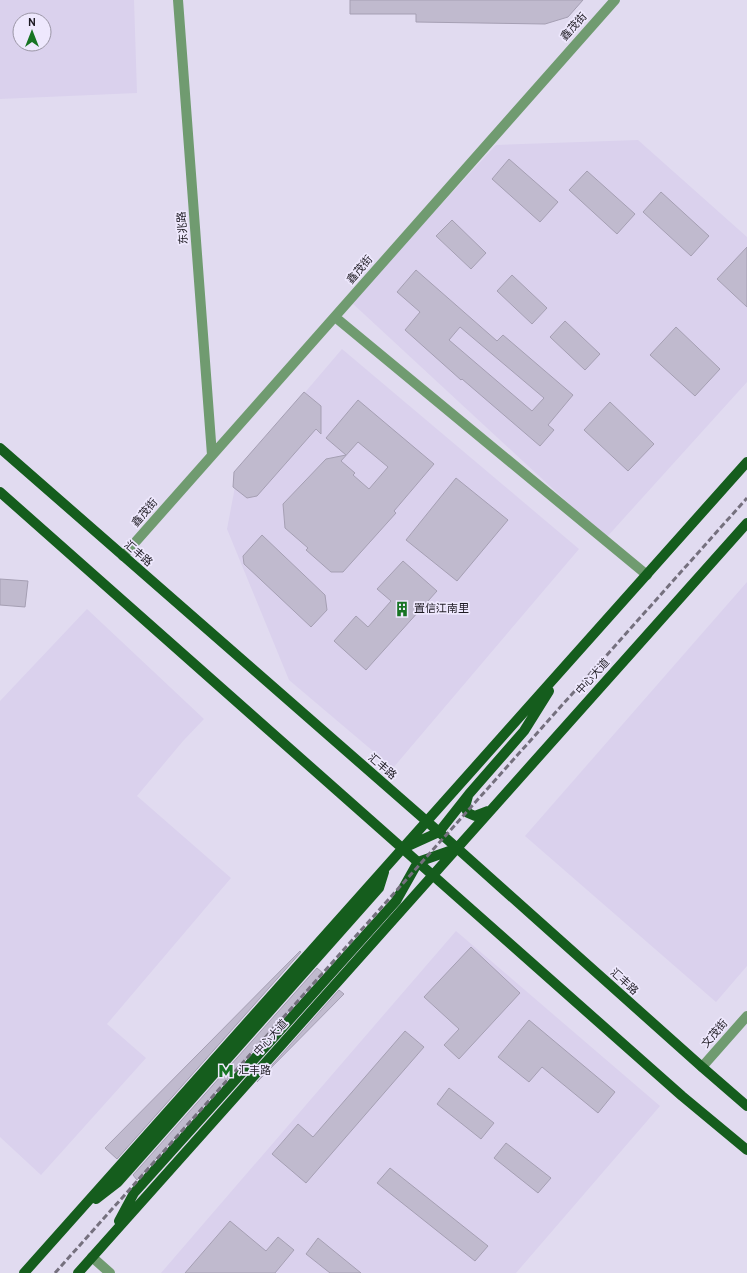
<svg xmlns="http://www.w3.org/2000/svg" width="747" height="1273" font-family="Overpass,'Noto Sans SC',sans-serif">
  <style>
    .built { fill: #dad1ed; fill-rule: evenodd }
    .building { fill: #c0bace; stroke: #a59fb3; fill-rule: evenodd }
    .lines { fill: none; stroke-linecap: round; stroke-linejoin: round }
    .minor { stroke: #709b70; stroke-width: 10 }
    .major { stroke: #155d1d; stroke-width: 10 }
    .rail { stroke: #75707e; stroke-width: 3; stroke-dasharray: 6 3; stroke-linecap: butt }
    .labels { text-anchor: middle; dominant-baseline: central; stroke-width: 3.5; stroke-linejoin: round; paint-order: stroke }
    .street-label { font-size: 11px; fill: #1e1b23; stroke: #eee8fd }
    .poi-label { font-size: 11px; fill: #1e1b23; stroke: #eee8fd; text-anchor: start }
  </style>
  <rect width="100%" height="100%" fill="#e1dbf0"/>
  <path class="built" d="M0,0h134l3,93 -137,6zM20,20h24v24h-24z
    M638,140l109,97v145l-141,156 -255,-236 145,-157z
    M342,349l237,200 -186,219 -104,-88 -62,-151 11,-58z
    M747,582v384l-31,36 -191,-166z
    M87,609l117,110 -21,22 -46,55 94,82 -124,146 39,34 -105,117 -41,-38v-436z
    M456,931l204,175 -144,167h-355z"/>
  <path class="building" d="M350,0h233l-15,17 -23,7 -129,-2v-8h-66z
    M509,159l49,43 -18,20 -48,-43z
    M587,171l48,43 -18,20 -48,-44z
    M661,192l48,44 -18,20 -48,-44z
    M452,220l34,33 -15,16 -35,-33z
    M747,247v60l-30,-28z
    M416,270l81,71 6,-6 70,60 -25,30 6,5 -14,16 -78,-67 -1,1 -56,-50 15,-18 -23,-20zM460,327l84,71 -12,13 -83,-71z
    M512,275l35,33 -15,16 -35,-33z
    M565,321l35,33 -15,16 -35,-33z
    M676,327l44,42 -25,27 -45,-41z
    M304,392l17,14v28l-5,-5 -59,67 -10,2 -14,-11 1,-15z
    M358,400l76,64 -40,47 2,2 -53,59h-12l-25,-22 2,-2 -23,-20 -2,-24 43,-45 20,-4 -20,-17zM358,442l30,25 -19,22 -16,-14 2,-2 -14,-12z
    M610,402l44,42 -26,27 -44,-41z
    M456,478l52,42 -51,61 -51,-41z
    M262,535l63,60 2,15 -16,17 -67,-63 -1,-8z
    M403,561l34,30 -71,79 -32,-29 22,-25 12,11 23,-26 -14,-12z
    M0,579l28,2 -3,26 -25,-2z
    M471,947l49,46 -61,66 -15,-14 15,-16 -35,-32z
    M300,951l1,1 -184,207 -12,-11z
    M317,968l6,5 -186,207 -4,-5z
    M339,990l5,4 -87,88z
    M529,1020l86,72 -17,21 -56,-46 -13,15 -31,-25z
    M405,1031l19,16 -118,136 -34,-29 26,-30 15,13z
    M449,1088l45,35 -13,16 -44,-35z
    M506,1143l45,35 -13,15 -44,-35z
    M390,1168l98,78 -13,15 -98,-78z
    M230,1221l36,30 12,-14 16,13 -19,23h-90z
    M318,1238l43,35h-31l-24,-19z"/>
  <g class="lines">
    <path class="minor" d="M178,0l34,455
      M335,317l312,258
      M123,556l492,-556
      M702,1067l45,-51
      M92,1257l18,16"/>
    <path class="major" d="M0,448l439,384 263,235 45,39
      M0,492l682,604 65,54
      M468,796l-3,11 3,6 7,3 13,-5
      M406,847l33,-15 30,-38 55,-63 25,-40
      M96,1199l22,-17 261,-294 5,-16
      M119,1221l15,-28 262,-292 22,-39 37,-13
      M24,1273l723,-811
      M78,1273l669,-750"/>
    <path class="rail" d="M55,1273l692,-775"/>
  </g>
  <defs>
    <g id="building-bare" transform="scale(1.2)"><path d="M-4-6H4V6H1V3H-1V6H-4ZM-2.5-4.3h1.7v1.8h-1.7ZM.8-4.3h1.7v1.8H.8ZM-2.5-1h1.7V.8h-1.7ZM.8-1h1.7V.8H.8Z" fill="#177423" stroke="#eee8fd" stroke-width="2.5" paint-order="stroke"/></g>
    <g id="metro-bare" transform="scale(1.2)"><path d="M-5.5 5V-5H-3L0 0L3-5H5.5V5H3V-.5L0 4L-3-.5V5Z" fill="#177423" stroke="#eee8fd" stroke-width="2.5" paint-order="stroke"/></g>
  </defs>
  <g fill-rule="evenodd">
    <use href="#building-bare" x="402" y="609"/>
    <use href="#metro-bare" x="226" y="1071"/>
  </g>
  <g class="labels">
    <g class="street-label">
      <text transform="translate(574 27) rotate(-48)">鑫茂街</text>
      <text transform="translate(183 228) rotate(-94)">东兆路</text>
      <text transform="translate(360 270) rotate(-49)">鑫茂街</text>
      <text transform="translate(145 513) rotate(-49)">鑫茂街</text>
      <text transform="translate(138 554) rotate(41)">汇丰路</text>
      <text transform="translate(593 677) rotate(-48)">中心大道</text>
      <text transform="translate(382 767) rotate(41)">汇丰路</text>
      <text transform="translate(624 982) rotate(42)">汇丰路</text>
      <text transform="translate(715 1034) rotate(-49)">文茂街</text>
      <text transform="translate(271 1038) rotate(-48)">中心大道</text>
    </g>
    <g class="poi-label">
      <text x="414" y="609">置信·江南里</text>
      <text x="238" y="1071">汇丰路</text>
    </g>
  </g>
  <g transform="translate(32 32)"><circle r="19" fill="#eee8fd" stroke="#9b96a6"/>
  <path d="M0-3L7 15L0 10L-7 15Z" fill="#177423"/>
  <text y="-6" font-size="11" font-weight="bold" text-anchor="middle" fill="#1e1b23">N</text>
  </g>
</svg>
